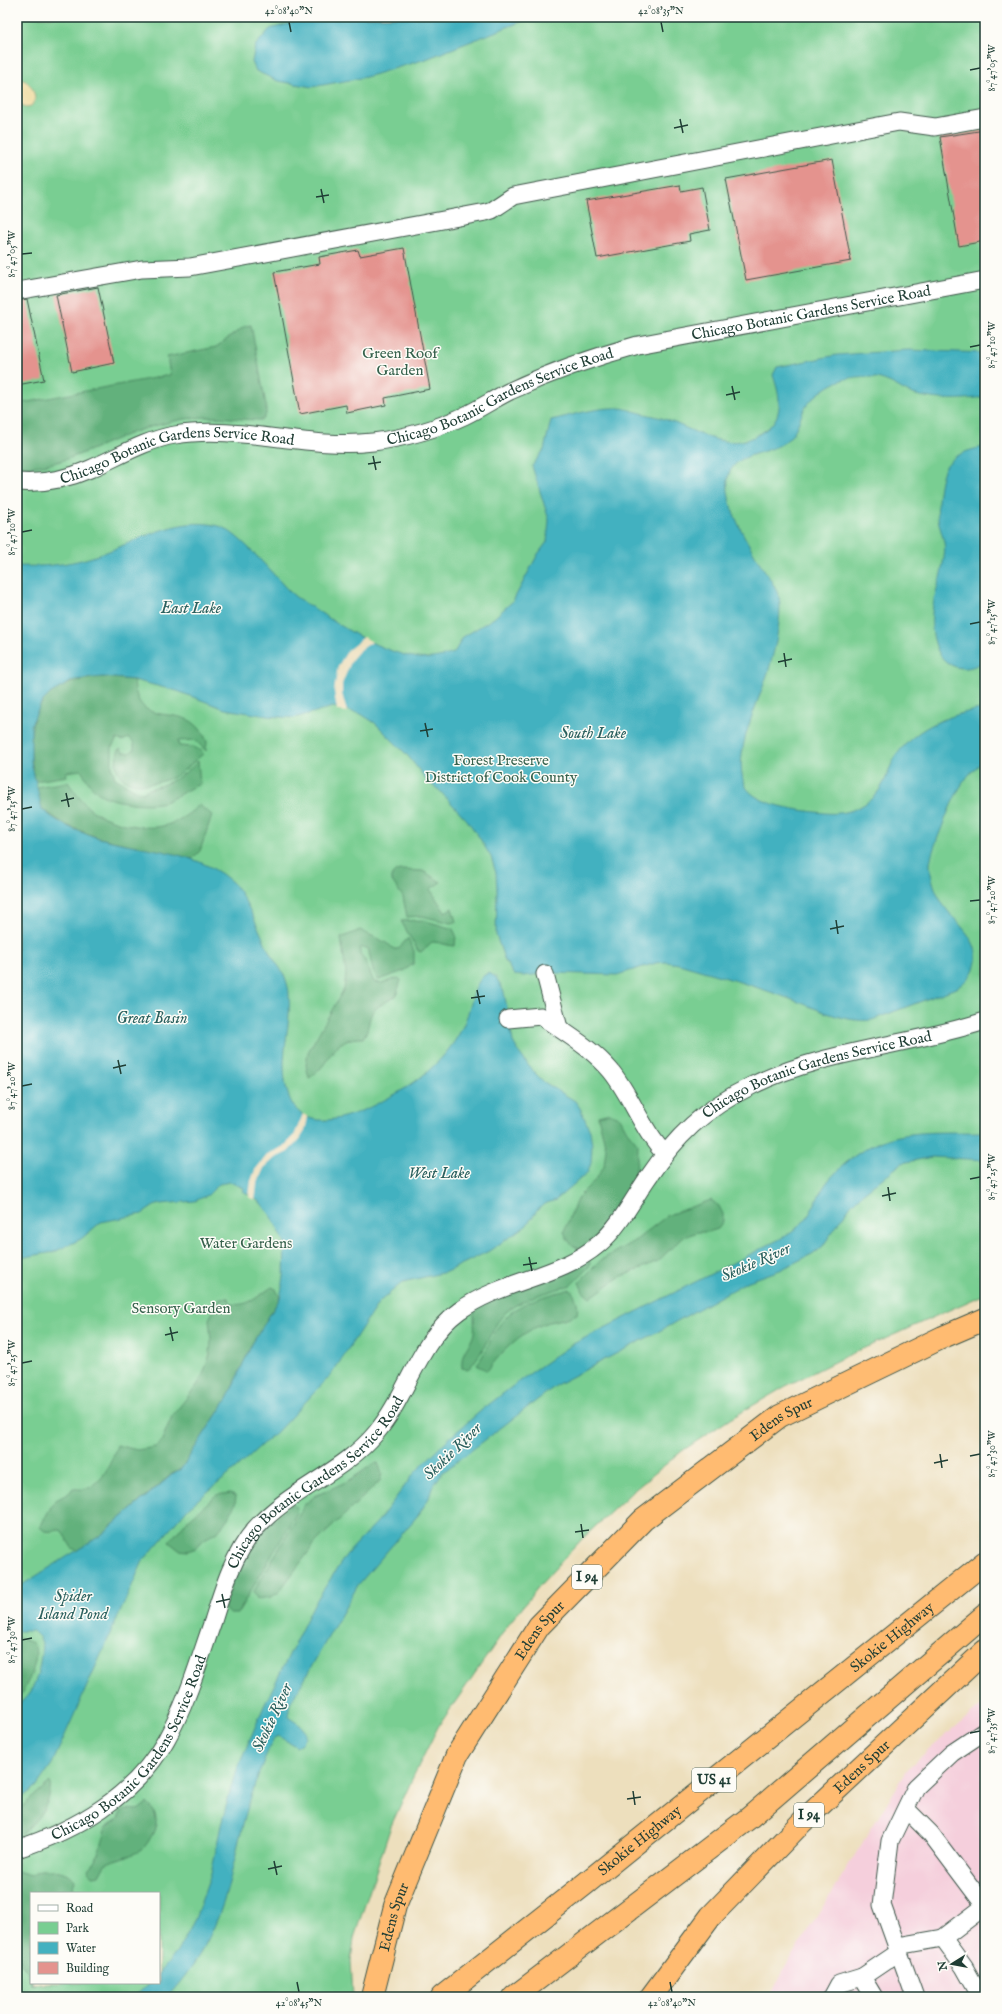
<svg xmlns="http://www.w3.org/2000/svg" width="1002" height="2014" font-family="'IM FELL English',serif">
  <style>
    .built { fill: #f5cfdc }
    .green { fill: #79ce92; stroke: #4c8663; fill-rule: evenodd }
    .forest { fill: #62b17c; stroke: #407758 }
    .sand { fill: #eeda9e; stroke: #868c69 }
    .water { fill: #43b1c0; stroke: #31777a }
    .pier { fill: #eddfbd }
    .building { fill: #e4938e }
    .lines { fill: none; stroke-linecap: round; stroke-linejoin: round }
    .minor-casing { stroke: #3e5549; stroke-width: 19 }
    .highway-casing { stroke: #3e5549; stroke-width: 24 }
    .minor { stroke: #fff; stroke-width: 17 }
    .highway { stroke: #ffbb71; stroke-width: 22 }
    .ticks { fill: none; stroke: #1f3d34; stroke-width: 1.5 }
    .labels { text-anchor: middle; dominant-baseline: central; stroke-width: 3; stroke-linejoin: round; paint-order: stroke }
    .shield { fill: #fdfcf7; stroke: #62766e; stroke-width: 1 }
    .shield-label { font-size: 14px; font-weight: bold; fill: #1f3d34 }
    .street-label { font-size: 15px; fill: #1f3d34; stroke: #fdfcf7 }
    .park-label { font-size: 15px; fill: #36614c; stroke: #fdfcf7 }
    .water-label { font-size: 16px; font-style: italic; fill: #2a605e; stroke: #fdfcf7 }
    .neatline { fill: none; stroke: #1f3d34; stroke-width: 1.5 }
    .ticks-label { font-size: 10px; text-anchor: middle; fill: #1f3d34 }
  </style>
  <rect width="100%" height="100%" fill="#fdfcf7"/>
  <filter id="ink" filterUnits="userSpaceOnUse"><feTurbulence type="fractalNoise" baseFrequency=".025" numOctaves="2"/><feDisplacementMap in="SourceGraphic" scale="8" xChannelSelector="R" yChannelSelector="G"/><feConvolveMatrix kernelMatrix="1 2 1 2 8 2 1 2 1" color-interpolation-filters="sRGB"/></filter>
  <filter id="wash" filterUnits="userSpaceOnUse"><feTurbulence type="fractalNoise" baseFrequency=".012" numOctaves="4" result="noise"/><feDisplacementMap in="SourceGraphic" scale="16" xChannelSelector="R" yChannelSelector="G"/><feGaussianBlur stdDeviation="0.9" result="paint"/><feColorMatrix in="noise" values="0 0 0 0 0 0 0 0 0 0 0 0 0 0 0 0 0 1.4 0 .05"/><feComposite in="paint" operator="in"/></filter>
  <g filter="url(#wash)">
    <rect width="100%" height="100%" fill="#eddfbd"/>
    <path class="built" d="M985,1702v295h-215l13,-26 127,-205z"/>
    <path class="green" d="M17,17h968v1277l-145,65 -54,27 -56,33 -48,32 -50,41 -50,47 -42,46 -29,36 -73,106 -24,48 -23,51 -37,112 -3,23 2,36h-336zM31,1893h128v90h-128z"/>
    <path class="forest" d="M251,325l15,80v9l-3,6c-23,0 -47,-5 -70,-2 -13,1 -26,5 -39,8 -44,10 -90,45 -137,40v-62l153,-29 -3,-18 49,-10 29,-21z
      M103,677l31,3c3,51 44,23 65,48 4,4 6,9 8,14l-1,9 -11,-11 -17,1 1,5 14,1 9,4 1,3c-8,6 -15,14 -24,20 -25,15 -75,18 -60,-25l1,-1 3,4 7,1 4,-4v-6l-5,-5 -7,3 -5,-2 -5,8v21l3,10 24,14 5,1 2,-3c22,-6 36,-12 52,-29l2,23c-12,4 -21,12 -33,17 -15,6 -53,2 -67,-7 -9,-6 -14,-15 -19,-24l-15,2 1,4 -32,5c-12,-61 -1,-99 68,-104z
      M68,782c6,9 13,19 21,26 13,12 49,21 67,19 16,-1 31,-11 43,-22l13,10 -12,36 -8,8 -93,-21 -33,-13 -24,-16 -6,-22z
      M401,870l22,1 18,11 -11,7 15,23 7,-4 4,14 -5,1 -29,-7 -15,1 -4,-20 -11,-16v-6l4,-4z
      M423,920l30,9 3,6 -1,11c-8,0 -14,-4 -23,-4l-11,10 -3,-1 -17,-30z
      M360,930c12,7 25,10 34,19h4l10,-11 6,13v12l-10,8 -26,9 -5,-9 -5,-23h-8v6l4,4 10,24 8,1 16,-5 3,2 -5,16c-7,5 -19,9 -24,17 -4,8 -3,17 -9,25 -35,-1 -30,27 -54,40l-3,-13 2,-13 36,-63 2,-16 -5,-35z
      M610,1113l10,5 7,13 11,13c0,28 -8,58 -27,79 -9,10 -21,18 -31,26 -9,-3 -13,-9 -16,-18l14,-34 18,-18 8,-13 2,-18 -8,-32z
      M711,1200l8,6 4,8v8l-5,7 -10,3h-10l-15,5 -25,24 -40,17 -28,20 -7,-6 -4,-10 22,-22 35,-20 32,-25z
      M588,1259l2,4 -1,4 -18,18 -36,11 -19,9 -10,7 -9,11 -17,31 -12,16 -6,-2c-1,-16 4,-17 10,-29 5,-10 0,-22 3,-32z
      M272,1287l4,2 4,9 -28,46 -25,55 -46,70 -7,3 -74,64 -22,15 -6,-3 -11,-18c-8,0 -15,5 -21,-3l12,-22 4,-5 13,-7 4,-5c26,8 38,-25 44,-43l20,5 7,-1 11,-2 6,-5 11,-26 26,-32 6,-12 6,-18 1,-14 -2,-21 11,-21h8l4,6c17,3 27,-9 40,-17z
      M570,1289c6,7 9,16 7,25 -11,6 -25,6 -36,11 -23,9 -40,28 -54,46l-10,-7c9,-11 13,-25 21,-37 17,-26 45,-30 72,-38z
      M378,1463l4,10 -2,8 -64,61 -38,51 -7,4 -14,2 -3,-8 51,-87 10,-8 35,-16 23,-16z
      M231,1493l5,3 -1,8 -7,14 -10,14 -16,8 -6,8 -8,3 -9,-1 -10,-8 15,-18 32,-29z
      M292,1504l4,3 1,6 -60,101h-8l-5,-6 14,-41 21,-33z
      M17,1637l16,6c9,12 -6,46 -16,55z
      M50,1782c3,23 -17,43 -33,56v-27z
      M147,1803c14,13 10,25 1,39 -2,3 -5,7 -8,9 -11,6 -24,7 -35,13l-6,11 -5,1 -4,-2 -1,-5 7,-8 10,-34 12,-8 3,-7 5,-3 12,1z
      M40,1870c13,0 26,-1 35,10l-3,13h-41v90h5l-3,2 -3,-1 -3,-14 -7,-8 -3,-15v-76l14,4z"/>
    <path class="sand" d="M18,80c11,-2 17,11 17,21l-4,5 -5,1 -6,-3 1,-8 -4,-7z"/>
    <path class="water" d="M301,17h232l-107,42 -60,18 -54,10 -34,-6 -22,-10 -4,-9 3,-16 15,-17 25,-7z
      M908,350l77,3v44c-23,3 -46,4 -69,-2 -8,-2 -14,-6 -21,-10 -18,-10 -39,-11 -58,-3 -12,6 -25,15 -32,26 -6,11 -8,24 -18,32 -16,15 -50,11 -58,34 -8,28 20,71 34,94 7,11 17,24 17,37 0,21 -5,44 -11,64 -9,32 -38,83 -24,116 9,21 59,26 80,28 26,3 50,-10 60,-33 5,-12 9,-24 18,-33 21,-24 52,-33 82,-39v53c-18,10 -29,32 -37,51 -4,11 -19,44 -18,54 1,12 5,25 11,35 12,22 46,40 32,70 -4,7 -10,13 -17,17l-84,32c-29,3 -53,-11 -79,-20 -38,-14 -76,-25 -114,-36l-13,-2 -10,1 -39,12 -66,-2 -28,3 -9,-1 -9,-14 -9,-26 1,-44 -1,-18 -5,-16 -12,-20 -12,-17 -28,-30 -10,-7 -21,-27 -33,-33 -14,-9 -28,-7 -39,11 -27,-2 -42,-7 -48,-18 -43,-11 -31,-3 -29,3 -23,13 -10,10 -10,22v37l11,47c52,48 140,27 190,73 14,14 29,54 39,73 5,8 12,16 15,25 1,4 3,9 3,14 2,23 -4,45 -5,68 -1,87 66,58 115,30 28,-16 56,-43 67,-73 5,-12 9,-43 23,-46l7,4 8,15 9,50 7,12 11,15 13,13 31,19 5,7 10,23 2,14 -1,18 -3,9 -32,28 -9,3 -8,5 -13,18 -37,25 -43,21 -43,10 -24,20 -48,73 -58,61 -3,1 -38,35 -43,35 -46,54 -91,203 -16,23 -19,14v-96c20,-12 24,-41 25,-62l-2,-5 -7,-7h-16v-43l83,-52 75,-64 6,-3 46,-70 25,-55 28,-46 4,-21 1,-34 -13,-26 -12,-15 -17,-11 1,-3 -14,-6 -11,2 -11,11 -13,6 -35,3 -6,2 -12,8 -41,8 -20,17 -27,13 -29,5 -8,-1v-690c25,1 48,-1 72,-8 42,-12 85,-44 130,-32 20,6 55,50 71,66 7,7 17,12 25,17 31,21 65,42 103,49 12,2 25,-2 36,-5l9,-16 31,-19 19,-17 25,-47 9,-12 2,-22 -17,-54 12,-16 7,-30c22,-5 46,-13 68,-12 6,0 13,3 18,4 10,3 20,4 30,8 35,13 65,37 101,8 17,-14 11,-35 5,-53l4,-8 60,-12z
      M985,447v214c-12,7 -21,10 -34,4 -9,-5 -13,-12 -16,-22 -10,-33 5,-54 9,-86 3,-14 -4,-25 -6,-39 -2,-9 2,-39 6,-48 7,-15 26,-21 41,-23z
      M985,1132v28l-53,-3 -30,6 -41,32 -10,10 -29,42 -10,7 -32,16 -34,12 -90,51 -98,51 -116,89 -10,15 -3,10 -10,16 -61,71 -68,119 -2,13 12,8 6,7v6l-9,9 -19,-11 -4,2c-12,24 -24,59 -31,86 -9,34 -14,70 -29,103 -11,25 -28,50 -47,70h-33l16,-14h9v-9l18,-22 18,-33 16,-45 10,-49 13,-48 30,-71 50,-102 32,-49 33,-35 37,-49 31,-31 36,-31 39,-30 49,-34 209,-106c7,-5 17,-10 23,-17 11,-11 15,-29 25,-41 49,-56 90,-48 157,-49z"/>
    <path class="pier" d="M364,637l8,5 -13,9 -7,8 -10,25v10l5,18 -10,-2 -3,-19 4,-25 10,-16z
      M303,1114l5,3 -3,14 -5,8 -12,13 -13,6 -11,10 -7,16 -2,17 -6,-4 2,-16 4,-11 13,-16 15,-7 11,-11z"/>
    <g id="blocks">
      <path class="building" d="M985,130v111l-26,5 -19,-109z
        M832,160l19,101 -105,19 -20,-101z
        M680,185l1,6 21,-4 8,43 -21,4 1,7 -93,17 -11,-57z
        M404,248l26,141 -45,9 1,7 -39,8 -1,-8 -46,9 -26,-142 46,-8 -1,-7 39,-7 2,6z
        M98,287l16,76 -42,9 -16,-77z
        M27,299l17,81 -27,5v-84z"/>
    </g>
  </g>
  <g filter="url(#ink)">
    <use href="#blocks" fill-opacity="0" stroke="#3e5549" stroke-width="1"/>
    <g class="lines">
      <g class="minor-casing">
        <g id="minor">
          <path d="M17,291l125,-22 48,-2 296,-55 6,-2 21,-14 386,-74 36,5 50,-9"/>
          <path id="s1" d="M17,482c25,2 50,-3 73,-13 28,-12 55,-29 85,-34 65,-11 132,15 198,7 31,-4 63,-13 91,-26 15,-7 30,-17 46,-25 41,-19 84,-34 128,-46l347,-65"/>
          <path d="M545,974l14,54"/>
          <path d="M508,1019l33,-3c24,17 51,32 70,55 21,26 31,59 54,83"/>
          <path d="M906,1809l25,25 54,72"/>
          <path id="s2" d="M17,1849c59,-19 118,-53 149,-109 21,-37 33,-79 47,-119 10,-32 20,-66 42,-92 34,-39 88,-56 121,-96 32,-38 42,-92 83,-122 43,-31 100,-33 140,-67 20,-17 33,-43 48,-65 29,-43 57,-70 104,-93 73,-36 157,-40 234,-65"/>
          <path d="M943,1938l42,-32"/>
          <path d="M897,1946l46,-8 21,29 17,30"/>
          <path d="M832,1997l7,-13 23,-7"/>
          <path d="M874,1997l-12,-20 37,-25"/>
          <path d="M915,1997l-33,-92 8,-64 26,-54 36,-34 33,-22"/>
        </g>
      </g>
      <g class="highway-casing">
        <g id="highway">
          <path id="s3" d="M372,1997l23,-91 62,-151 82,-129 104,-106 137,-104 163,-79 42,-18"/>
          <path id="s4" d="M442,1997l143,-113 400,-322"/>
          <path d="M514,1997l235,-179 236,-203"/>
          <path id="s5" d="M651,1997l60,-81 91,-94 183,-171"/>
        </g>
      </g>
      <use href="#minor" class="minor"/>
      <use href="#highway" class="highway"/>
    </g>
  </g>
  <path class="ticks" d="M289,22l2,10M661,22l2,10M970,70l10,-2M680,119l3,14M674,128l14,-3M321,189l3,14M316,197l13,-2M22,254l10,-1M970,347l10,-2M732,386l3,14M726,395l14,-3M373,456l3,14M368,464l13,-2M22,532l10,-2M970,624l10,-2M784,653l2,14M778,662l14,-3M425,723l3,14M420,731l13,-2M66,793l3,14M61,801l13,-3M22,809l10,-2M970,901l10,-1M836,920l2,14M830,929l14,-3M477,990l3,14M471,998l14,-2M118,1060l3,14M113,1068l13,-3M22,1086l10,-2M970,1179l10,-2M888,1187l2,14M882,1196l14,-3M529,1257l3,14M523,1265l14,-2M170,1327l3,14M165,1335l13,-3M22,1363l10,-2M940,1454l2,14M970,1456l10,-2M934,1463l14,-3M581,1524l2,14M575,1532l14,-2M222,1594l3,14M216,1602l14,-3M22,1640l10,-2M970,1733l10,-2M633,1791l2,14M627,1799l14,-2M274,1861l3,14M268,1869l14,-3M297,1982l2,10M670,1982l2,10"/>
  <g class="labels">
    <g class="shield">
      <rect x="572" y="1565" width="30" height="24" rx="3"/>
      <rect x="692" y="1768" width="44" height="24" rx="3"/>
      <rect x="794" y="1803" width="30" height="24" rx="3"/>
    </g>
    <g class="shield-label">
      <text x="587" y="1577">I 94</text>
      <text x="714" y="1780">US 41</text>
      <text x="809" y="1815">I 94</text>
    </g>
    <g class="street-label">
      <text stroke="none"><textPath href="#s1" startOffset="825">Chicago Botanic Gardens Service Road</textPath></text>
      <text stroke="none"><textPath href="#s1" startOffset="501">Chicago Botanic Gardens Service Road</textPath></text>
      <text stroke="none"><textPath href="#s1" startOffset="165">Chicago Botanic Gardens Service Road</textPath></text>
      <text stroke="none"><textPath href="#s2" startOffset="1167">Chicago Botanic Gardens Service Road</textPath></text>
      <text stroke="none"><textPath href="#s3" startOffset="730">Edens Spur</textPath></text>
      <text stroke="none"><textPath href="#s2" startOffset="495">Chicago Botanic Gardens Service Road</textPath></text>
      <text stroke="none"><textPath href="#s3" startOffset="407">Edens Spur</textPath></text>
      <text stroke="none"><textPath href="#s4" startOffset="576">Skokie Highway</textPath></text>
      <text stroke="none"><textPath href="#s2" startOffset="159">Chicago Botanic Gardens Service Road</textPath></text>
      <text stroke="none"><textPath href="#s5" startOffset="313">Edens Spur</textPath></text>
      <text stroke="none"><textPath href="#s4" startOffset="252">Skokie Highway</textPath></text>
      <text stroke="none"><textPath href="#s3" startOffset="83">Edens Spur</textPath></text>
    </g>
    <g class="park-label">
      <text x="400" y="353">Green Roof<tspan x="400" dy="17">Garden</tspan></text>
      <text x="501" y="760">Forest Preserve<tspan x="501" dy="17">District of Cook County</tspan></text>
      <text x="246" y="1243">Water Gardens</text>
      <text x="181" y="1308">Sensory Garden</text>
    </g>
    <g class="water-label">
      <text x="191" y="609">East Lake</text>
      <text x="593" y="734">South Lake</text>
      <text x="152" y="1019">Great Basin</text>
      <text x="439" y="1174">West Lake</text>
      <text transform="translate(756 1263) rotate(-24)">Skokie River</text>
      <text transform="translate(453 1452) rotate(-44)">Skokie River</text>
      <text x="73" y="1597">Spider<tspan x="73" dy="18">Island Pond</tspan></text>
      <text transform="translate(273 1718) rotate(-65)">Skokie River</text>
    </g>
  </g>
  <rect width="1002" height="2014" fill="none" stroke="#fdfcf7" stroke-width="44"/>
  <rect x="30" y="1892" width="130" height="92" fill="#fdfcf7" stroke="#a4b0a9"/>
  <rect x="38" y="1905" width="20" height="6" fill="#ffffff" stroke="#a4b0a9"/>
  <text x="66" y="1912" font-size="12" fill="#1f3d34">Road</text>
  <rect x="38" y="1922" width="20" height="12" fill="#79ce92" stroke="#a4b0a9"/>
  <text x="66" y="1932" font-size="12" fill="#1f3d34">Park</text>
  <rect x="38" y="1942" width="20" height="12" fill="#43b1c0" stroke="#a4b0a9"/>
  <text x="66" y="1952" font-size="12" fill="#1f3d34">Water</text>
  <rect x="38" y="1962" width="20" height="12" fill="#e4938e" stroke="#a4b0a9"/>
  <text x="66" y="1972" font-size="12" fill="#1f3d34">Building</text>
  <g transform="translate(952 1964) rotate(259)" stroke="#fdfcf7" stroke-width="3" paint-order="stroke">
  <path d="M0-3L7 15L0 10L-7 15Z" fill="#1f3d34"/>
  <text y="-6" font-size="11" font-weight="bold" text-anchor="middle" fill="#1f3d34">N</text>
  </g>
  <rect x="22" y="22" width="958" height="1970" class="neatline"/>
  <g class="ticks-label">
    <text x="289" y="14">42°08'40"N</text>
    <text x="661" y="14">42°08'35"N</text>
    <text transform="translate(991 68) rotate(-90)" y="4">87°47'05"W</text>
    <text transform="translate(11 254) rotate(-90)" y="4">87°47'05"W</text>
    <text transform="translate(991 345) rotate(-90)" y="4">87°47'10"W</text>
    <text transform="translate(11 532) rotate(-90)" y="4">87°47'10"W</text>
    <text transform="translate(991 622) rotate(-90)" y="4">87°47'15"W</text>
    <text transform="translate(11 809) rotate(-90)" y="4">87°47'15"W</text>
    <text transform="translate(991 900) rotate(-90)" y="4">87°47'20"W</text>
    <text transform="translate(11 1086) rotate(-90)" y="4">87°47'20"W</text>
    <text transform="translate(991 1177) rotate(-90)" y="4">87°47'25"W</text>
    <text transform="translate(11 1363) rotate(-90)" y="4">87°47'25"W</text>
    <text transform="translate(991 1454) rotate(-90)" y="4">87°47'30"W</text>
    <text transform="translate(11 1640) rotate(-90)" y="4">87°47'30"W</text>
    <text transform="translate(991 1731) rotate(-90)" y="4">87°47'35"W</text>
    <text x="299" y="2006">42°08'45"N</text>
    <text x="672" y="2006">42°08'40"N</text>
  </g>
</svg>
